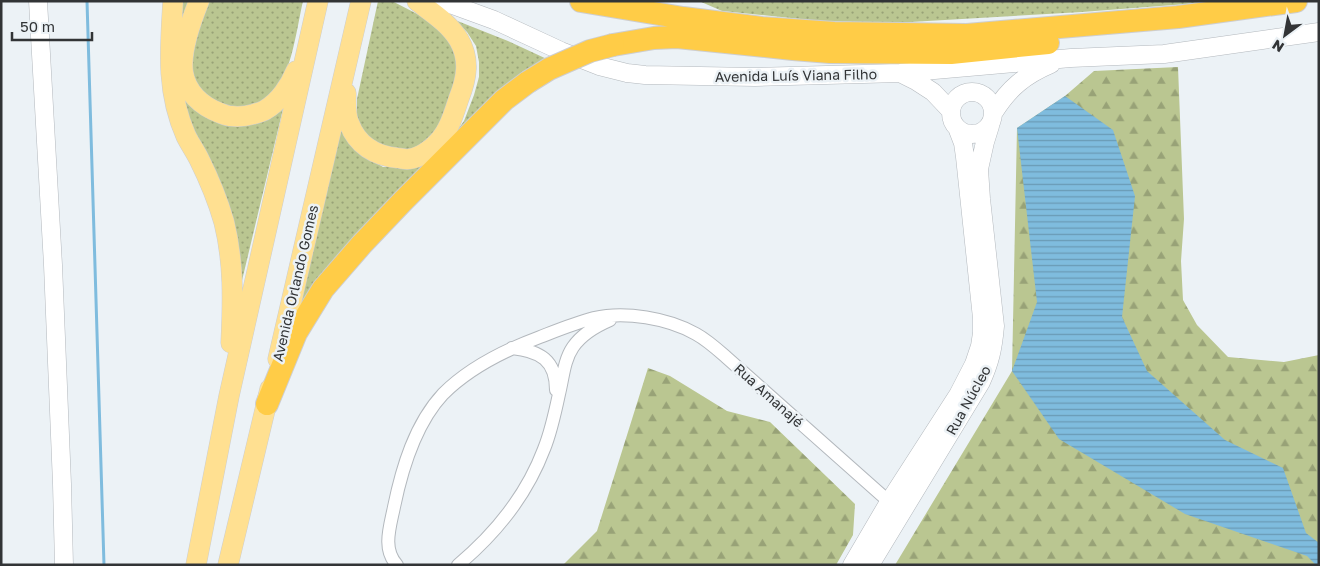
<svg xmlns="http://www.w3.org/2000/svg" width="1320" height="566" font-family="'Golos Text',sans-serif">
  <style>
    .grass { fill: url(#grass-dots) }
    .forest { fill: url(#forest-firs) }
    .water { fill: url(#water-rules) }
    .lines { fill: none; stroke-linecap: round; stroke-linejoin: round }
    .stream { stroke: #7fbcde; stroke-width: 3 }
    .street-casing { stroke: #b3b8bd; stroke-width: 14 }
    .secondary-casing { stroke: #b3b8bd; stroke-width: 19 }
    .primary-casing { stroke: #cececf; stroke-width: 21 }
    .highway-casing { stroke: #cececf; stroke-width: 24 }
    .street { stroke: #fff; stroke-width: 12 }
    .secondary { stroke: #fff; stroke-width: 18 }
    .primary { stroke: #ffe091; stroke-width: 20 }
    .highway { stroke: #ffcc47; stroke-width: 22 }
    .highway-bridge-casing { stroke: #cececf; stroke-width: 24; stroke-linecap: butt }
    .highway-bridge { stroke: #ffcc47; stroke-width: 22 }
    .labels { text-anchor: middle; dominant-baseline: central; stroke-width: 5; stroke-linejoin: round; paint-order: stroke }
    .street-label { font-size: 14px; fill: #323436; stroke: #ecf2f6 }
  </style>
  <defs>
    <pattern id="grass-dots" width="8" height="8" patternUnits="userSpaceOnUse" patternTransform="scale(1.25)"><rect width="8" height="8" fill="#bac691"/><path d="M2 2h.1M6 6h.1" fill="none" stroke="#98a277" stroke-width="1.8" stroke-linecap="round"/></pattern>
    <pattern id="forest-firs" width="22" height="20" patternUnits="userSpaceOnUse" patternTransform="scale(1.25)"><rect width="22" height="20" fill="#bac691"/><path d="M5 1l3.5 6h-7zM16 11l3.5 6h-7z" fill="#98a277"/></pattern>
    <pattern id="water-rules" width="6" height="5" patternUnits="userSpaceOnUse" patternTransform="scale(1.25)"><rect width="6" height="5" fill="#7fbcde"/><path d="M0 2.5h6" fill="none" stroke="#699ab5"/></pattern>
  </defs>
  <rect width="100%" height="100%" fill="#ecf2f6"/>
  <path class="grass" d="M180,1h13l-11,35 13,68 88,5 -44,184 -57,-193z
    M209,1h94c-6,26 -11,70 -28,91 -8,9 -24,19 -36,19 -4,0 -19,-5 -22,-7 -9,-4 -22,-19 -24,-29 -3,-25 8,-50 16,-74z
    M378,1h14l35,18 19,17 12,21 -1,30 -10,27 -16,23 -16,14 -20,2 -30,-15 -8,-19v-20z
    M699,1h526l-143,11 -189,11 -73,-2 -98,-10z
    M455,20l53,21 41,19 -255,256 46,-194 30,37 13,8h12l51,-21 18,-25 10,-26 5,-18v-15l-3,-16 -9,-14z"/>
  <path class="forest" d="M1178,67l6,152 -3,42 2,39 14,25 31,32 56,5 35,-7v210h-424l117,-194 5,-243 48,-32 29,-25z
    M648,368l22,8 57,35 43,11 85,82 -2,31 -17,30h-273l34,-34z"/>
  <path class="water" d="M1065,96l48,34 22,66 -13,121 25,54 78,69 58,28 23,65 13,10v22h-3l-9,-9 -122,-42 -126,-75 -47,-68 25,-69 -20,-174z"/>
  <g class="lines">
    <path class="stream" d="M87,1l17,564"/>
    <g class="street-casing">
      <path id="street" d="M512,348c28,3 44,12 44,42
        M397,565c-15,-16 -7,-38 -3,-58 8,-39 21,-83 49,-113 27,-27 62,-44 97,-57 18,-7 35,-14 54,-19 31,-7 74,0 102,16 11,6 21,15 30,23l169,150
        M458,565c37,-31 69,-71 86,-116 7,-17 11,-36 15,-55 4,-16 5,-34 14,-47 9,-13 23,-21 37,-27"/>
    </g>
    <g class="secondary-casing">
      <path id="secondary" d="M38,1l15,264 9,219 2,81
        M442,1l52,19 67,31 38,15 28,7 18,2 110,2 145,-4 171,-15 93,-4 155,-22
        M900,73l16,8 17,11 18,19
        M951 113a21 21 0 1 1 42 0a21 21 0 1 1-42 0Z
        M994,112c15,-24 31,-37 57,-48
        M852,565l37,-63 69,-107 16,-31 6,-18 2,-13v-15l-17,-161 -2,-14 -5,-13
        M870,565l111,-183c9,-20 12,-33 14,-56l-14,-127 -2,-30 6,-27 5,-16"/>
    </g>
    <g class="primary-casing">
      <path id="primary" d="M173,1c-3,48 -7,90 13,135 4,8 9,15 13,23 10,20 19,42 25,63 10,40 9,80 7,121
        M199,1c-8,20 -19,50 -16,71 3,20 18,34 37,41 3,1 7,3 11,3 8,1 16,0 23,-2 3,-1 8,-2 11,-4 14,-8 25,-24 31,-39
        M346,93c0,9 -1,21 3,30 8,22 26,33 49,35 3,0 8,2 11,1 10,-1 22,-9 29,-17 11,-11 16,-29 21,-44 8,-20 11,-39 0,-58 -10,-17 -28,-28 -42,-39
        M278,359l83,-358
        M196,565l33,-169 89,-395
        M228,565l42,-176"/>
    </g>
    <g class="highway-casing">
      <path id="highway" d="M581,1l102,17 79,10 72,5 133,2 211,-18 118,-16
        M613,45l41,-7 23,-1 116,12 37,3 121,1 97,-10
        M267,404l29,-71 27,-44 39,-45 41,-43 101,-101 24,-18"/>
    </g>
    <use href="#street" class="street"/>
    <use href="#secondary" class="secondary"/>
    <use href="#primary" class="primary"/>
    <use href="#highway" class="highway"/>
    <g class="highway-bridge-casing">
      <path id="highway-bridge" d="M528,82l21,-13 41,-18 23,-6"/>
    </g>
    <use href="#highway-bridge" class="highway-bridge"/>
  </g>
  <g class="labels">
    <g class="street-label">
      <text transform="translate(796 75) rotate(-1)">Avenida Luís Viana Filho</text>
      <text transform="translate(295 283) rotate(-77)">Avenida Orlando Gomes</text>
      <text transform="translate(769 395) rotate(42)">Rua Amanajé</text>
      <text transform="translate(968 400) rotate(-61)">Rua Núcleo</text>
    </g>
  </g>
  <rect width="1320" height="566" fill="none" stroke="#323436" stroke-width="5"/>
  <g transform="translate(1285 35) rotate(212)" stroke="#ecf2f6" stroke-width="4" paint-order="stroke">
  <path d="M0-4L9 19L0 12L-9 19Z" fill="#323436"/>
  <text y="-8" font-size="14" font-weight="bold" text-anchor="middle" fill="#323436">N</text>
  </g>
  <path d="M12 32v8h80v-8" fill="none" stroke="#323436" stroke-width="2.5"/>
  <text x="20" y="32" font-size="15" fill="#323436" stroke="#ecf2f6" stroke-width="4" paint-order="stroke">50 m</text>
</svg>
